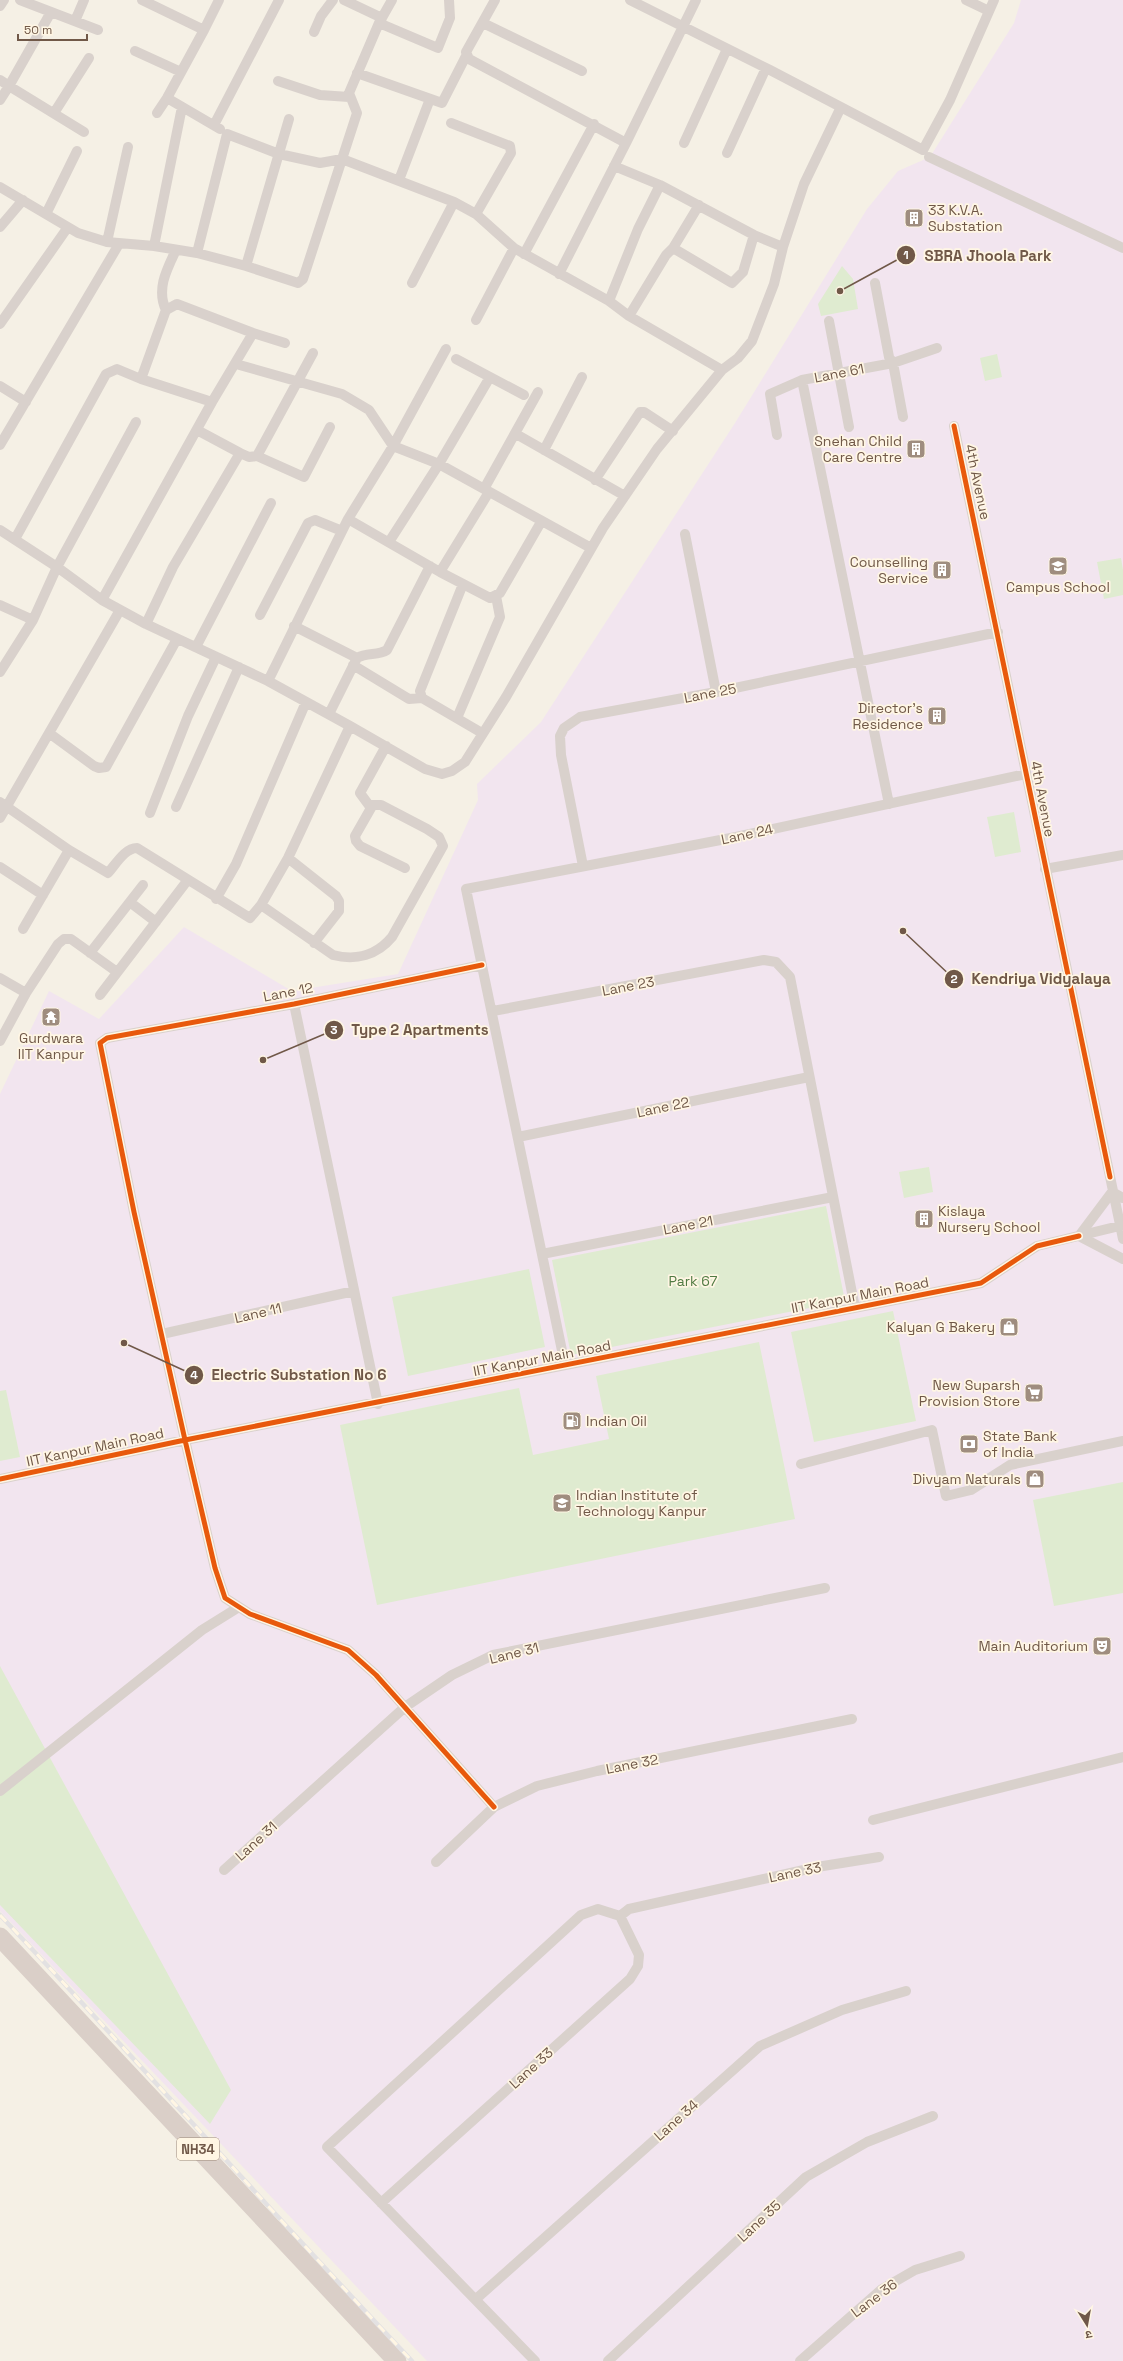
<svg xmlns="http://www.w3.org/2000/svg" width="1123" height="2361" font-family="'Space Grotesk','Noto Sans Devanagari',sans-serif">
  <style>
    .education { fill: #f2e5ef }
    .green { fill: #dfebd0 }
    .lines { fill: none; stroke-linecap: round; stroke-linejoin: round }
    .street { stroke: #d9d1cc; stroke-width: 10 }
    .highway { stroke: #dacfc8; stroke-width: 19 }
    .rail-casing { stroke: #e3e1e2; stroke-width: 4.5 }
    .rail { stroke: #fff6e4; stroke-width: 3; stroke-dasharray: 9; stroke-linecap: butt }
    .cycleway-casing { stroke: #fff6e4; stroke-width: 8 }
    .cycleway { stroke: #e8590c; stroke-width: 5 }
    .labels { text-anchor: middle; dominant-baseline: central; stroke-width: 3.5; stroke-linejoin: round; paint-order: stroke }
    .shield { fill: #fff6e4; stroke: #9b8777; stroke-width: 1 }
    .shield-label { font-size: 13px; font-weight: bold; fill: #705848 }
    .poi-label { font-size: 14px; fill: #705848; stroke: #fff6e4; text-anchor: end }
    .street-label { font-size: 14px; fill: #705848; stroke: #fff6e4 }
    .park-label { font-size: 14px; fill: #517b43; stroke: #fff6e4 }
    .leader { fill: none; stroke: #705848; stroke-width: 1.5 }
    .callout-dot { fill: #705848; stroke: #fff6e4; stroke-width: 1.5 }
    .mark-label { font-size: 12px; text-anchor: middle; font-weight: bold; fill: #fff }
    .callout-label { font-size: 15px; text-anchor: middle; font-weight: bold; fill: #705848; stroke: #fff6e4; stroke-width: 3.5; stroke-linejoin: round; paint-order: stroke }
  </style>
  <rect width="100%" height="100%" fill="#f5f0e5"/>
  <path class="education" d="M1021,0h102v2361h-696l-427,-450v-817l49,-103 50,28 85,-92 108,64 106,-17 80,-174 -1,-16 64,-62 194,-299 132,-214 31,-38 32,-14 84,-134z"/>
  <path class="green" d="M842,266l11,13 5,30 -37,7 -3,-12z
    M997,354l5,23 -17,4 -5,-23z
    M1121,558l2,12v25l-19,4 -7,-37z
    M1014,812l7,40 -26,5 -8,-40z
    M929,1167l4,25 -29,6 -5,-26z
    M826,1206l19,95 -274,54 -19,-95z
    M529,1269l16,78 -137,29 -16,-79z
    M893,1311l23,110 -102,21 -23,-110z
    M759,1342l36,177 -418,86 -37,-180 179,-37 14,67 76,-16 -13,-63z
    M6,1390l14,67 -20,4v-70z
    M1123,1482v111l-69,13 -21,-106z
    M0,1666l231,424 -21,34 -210,-219z"/>
  <g class="lines">
    <path class="street" d="M20,0l78,30
      M142,0l62,30 15,-30
      M344,0l38,18
      M495,0l-29,52 3,7 157,84 -67,131
      M630,0l140,70 153,80 27,-50 44,-100
      M966,0l23,11
      M0,6l4,-6
      M75,21l9,-21
      M379,23l59,25 12,-30 -1,-18
      M483,23l99,48
      M314,32l7,-16 12,-16
      M135,51l46,21
      M357,73l85,30 24,-47
      M0,80l9,6 42,-74
      M278,81l42,14 29,2
      M167,98l53,31
      M0,100l9,-14 75,46
      M54,113l35,-55
      M157,113l10,-15 37,-68
      M451,123l59,23 1,7 -35,61
      M214,125l65,-125
      M626,143l70,-143
      M684,143l43,-94
      M727,153l39,-85
      M929,157l194,91
      M614,166l46,19 94,50 29,12
      M399,180l31,-81
      M0,187l78,46 29,9 47,4 43,7 49,13 43,-147
      M46,214l31,-63
      M0,227l23,-27
      M107,242l21,-95
      M154,246l28,-139
      M673,248l26,-43
      M197,253l30,-119 52,20 41,9 22,-4 112,43 22,12 38,34 95,53 20,15 93,54
      M524,254l70,-130
      M246,266l52,17 5,-4 54,-166 -8,-20 30,-70 13,-23
      M412,283l42,-81
      M875,283l14,74 4,6 10,54
      M609,301l29,-72 22,-44
      M166,310c-10,-21 1,-41 10,-60
      M629,316l37,-61 7,-7 59,35 11,-11 11,-37
      M476,320l38,-72
      M829,321l20,106
      M0,324l68,-97
      M446,349l-53,97 -45,73 92,53 50,26 10,-5 41,-71
      M456,359l68,36
      M236,364l106,30 27,16 24,36 46,18 152,84
      M0,386l26,16
      M212,402l-71,-23 25,-69 11,-6 76,29 32,10
      M954,426l169,813
      M197,430l43,23
      M516,434l109,62
      M777,435l-7,-41 32,-14
      M0,445l119,-201
      M544,450l38,-73
      M257,456l47,21 26,-50
      M595,480l45,-68h4l29,19
      M484,489l54,-97
      M0,530l57,37 45,33 44,24 122,57 82,45 75,43 17,5 10,-3 13,-9 41,-65 97,-169 54,-79 65,-79 16,-12 14,-17 22,-57 9,-37 21,-63 37,-77
      M685,534l31,158
      M15,539l91,-165 11,-5 24,10
      M389,542l50,-78 51,-87
      M440,572l49,-80
      M463,584l-43,107 2,7 60,35
      M102,600l110,-198 41,-69
      M0,605l33,15 -33,52
      M260,615l48,-92 7,-3 27,11
      M33,620l24,-53 79,-145
      M146,624l27,-57 67,-114 9,4 8,-1 56,-103
      M294,626l63,32
      M196,647l75,-144
      M353,665l56,34 13,-1
      M268,681l80,-162
      M329,714l28,-56c10,-6 21,-2 30,-8l43,-84
      M457,718l43,-101 -4,-21
      M49,733l45,33 5,2 7,-1 71,-128
      M386,746l-26,47 11,15 -16,28 1,5 4,5 45,22
      M0,802l69,48 39,23c8,-9 17,-25 29,-25l113,70 11,-13 27,-47 62,-132
      M889,804l-87,-424 91,-17 44,-15
      M176,807l63,-140
      M150,813l38,-97 28,-59
      M0,818l120,-208
      M288,858l48,38 3,5v10l-25,32
      M583,866l-22,-111 -1,-19 4,-8 16,-11 136,-25 282,-60
      M0,867l43,28
      M1045,869l78,-14
      M216,899l20,-35 70,-162
      M131,903l25,19
      M261,905l72,50c23,6 44,0 59,-18l51,-91 -4,-9 -12,-8 -46,-24h-10
      M23,929l46,-79
      M90,953l53,-68
      M482,965l-188,39 -187,34 -7,5 34,169 51,228 30,128 10,30 25,16 98,36 28,25 118,132
      M0,978l26,15 -26,48
      M26,993l32,-49 6,-5h7l46,33
      M100,995l87,-114
      M294,1004l84,400
      M493,1011l271,-51 12,2 14,15 65,331
      M518,1137l291,-60
      M1079,1236l33,-44 11,6
      M1079,1236l44,23
      M542,1254l291,-57
      M162,1334l192,-43
      M565,1365l-99,-476 270,-52 290,-63
      M801,1464l131,-34 14,66 25,-6 39,-25 113,-24
      M0,1479l185,-39 796,-157 56,-37 86,-21
      M0,1791l202,-161 37,-23
      M873,1820l250,-63
      M436,1862l58,-55 43,-21 60,-15 255,-52
      M224,1870l181,-163 47,-32 41,-20 332,-67
      M381,2203l249,-224 8,-13 1,-11 -19,-39
      M476,2299l284,-253 82,-36 64,-19
      M535,2361l-208,-214 254,-232 17,-6 22,7 9,-7 188,-42 62,-10
      M608,2361l198,-184 61,-35 66,-26
      M800,2361l82,-72 33,-19 45,-14"/>
    <path class="highway" d="M0,1937l397,424"/>
    <g class="rail-casing">
      <path id="rail" d="M0,1915c139,147 273,299 412,446"/>
    </g>
    <use href="#rail" class="rail"/>
    <g class="cycleway-casing">
      <path id="cycleway" d="M954,426l156,751
        M482,965l-188,39 -187,34 -7,5 34,169 51,228 30,128 10,30 25,16 98,36 28,25 118,132
        M0,1479l185,-39 796,-157 56,-37 42,-10"/>
    </g>
    <use href="#cycleway" class="cycleway"/>
  </g>
  <defs>
    <g id="building-square" transform="scale(1)"><rect x="-9" y="-9" width="18" height="18" rx="4" fill="#9f8d7f" stroke="#fff6e4"/><path d="M-4-6H4V6H1V3H-1V6H-4ZM-2.5-4.3h1.7v1.8h-1.7ZM.8-4.3h1.7v1.8H.8ZM-2.5-1h1.7V.8h-1.7ZM.8-1h1.7V.8H.8Z" fill="#fff"/></g>
    <g id="school-square" transform="scale(1)"><rect x="-9" y="-9" width="18" height="18" rx="4" fill="#9f8d7f" stroke="#fff6e4"/><path d="M0-5L7-2L0 1L-7-2ZM-4 1L0 2.5L4 1V4Q0 6-4 4Z" fill="#fff"/></g>
    <g id="temple-square" transform="scale(1)"><rect x="-9" y="-9" width="18" height="18" rx="4" fill="#9f8d7f" stroke="#fff6e4"/><path d="M0-6L5-2H3V0L6.5 2.5H4V6H1.5V3h-3V6H-4V2.5H-6.5L-3 0V-2H-5Z" fill="#fff"/></g>
    <g id="shop-square" transform="scale(1)"><rect x="-9" y="-9" width="18" height="18" rx="4" fill="#9f8d7f" stroke="#fff6e4"/><path d="M-5-2.5h2.3a2.7 3.5 0 0 1 5.4 0H5L5.5 6h-11ZM-1.5-2.5h3a1.5 2.3 0 0 0-3 0Z" fill="#fff"/></g>
    <g id="supermarket-square" transform="scale(1)"><rect x="-9" y="-9" width="18" height="18" rx="4" fill="#9f8d7f" stroke="#fff6e4"/><path d="M-6-5.5h2.5l.6 2H6L4.5 2H-2.5L-4.4-4H-6ZM-1.5 3.2a1.3 1.3 0 1 0 .1 0ZM3 3.2a1.3 1.3 0 1 0 .1 0Z" fill="#fff"/></g>
    <g id="fuel-square" transform="scale(1)"><rect x="-9" y="-9" width="18" height="18" rx="4" fill="#9f8d7f" stroke="#fff6e4"/><path d="M-5.5-6h7V0h2V4h1.3V-2.5L3-4.5l.8-.8L6-3V5H2.5V1h-1V6h-7ZM-4.2-4.7v3.2H.2V-4.7Z" fill="#fff"/></g>
    <g id="bank-square" transform="scale(1)"><rect x="-9" y="-9" width="18" height="18" rx="4" fill="#9f8d7f" stroke="#fff6e4"/><path d="M-6-4H6V4H-6ZM0-2.3a2.3 2.3 0 1 0 0 4.6a2.3 2.3 0 1 0 0-4.6Z" fill="#fff"/></g>
    <g id="university-square" transform="scale(1)"><rect x="-9" y="-9" width="18" height="18" rx="4" fill="#9f8d7f" stroke="#fff6e4"/><path d="M0-5L7-2L0 1L-7-2ZM-4 1L0 2.5L4 1V4Q0 6-4 4Z" fill="#fff"/></g>
    <g id="theatre-square" transform="scale(1)"><rect x="-9" y="-9" width="18" height="18" rx="4" fill="#9f8d7f" stroke="#fff6e4"/><path d="M-5-5.5Q0-4 5-5.5V0Q5 5 0 6Q-5 5-5 0ZM-3.3-2.5H-1v1.5H-3.3ZM1-2.5H3.3v1.5H1ZM-2.8 1Q0 5.5 2.8 1Z" fill="#fff"/></g>
  </defs>
  <g fill-rule="evenodd">
    <use href="#building-square" x="914" y="218"/>
    <use href="#building-square" x="916" y="449"/>
    <use href="#school-square" x="1058" y="566"/>
    <use href="#building-square" x="942" y="570"/>
    <use href="#building-square" x="937" y="716"/>
    <use href="#temple-square" x="51" y="1017"/>
    <use href="#building-square" x="924" y="1219"/>
    <use href="#shop-square" x="1009" y="1327"/>
    <use href="#supermarket-square" x="1034" y="1393"/>
    <use href="#fuel-square" x="572" y="1421"/>
    <use href="#bank-square" x="969" y="1444"/>
    <use href="#shop-square" x="1035" y="1479"/>
    <use href="#university-square" x="562" y="1503"/>
    <use href="#theatre-square" x="1102" y="1646"/>
  </g>
  <g class="labels">
    <rect class="shield" x="177" y="2138" width="42" height="22" rx="3"/>
    <g class="shield-label">
      <text x="198" y="2149">NH34</text>
    </g>
    <g class="poi-label">
      <text x="928" y="210" text-anchor="start">33 K.V.A.<tspan x="928" dy="16">Substation</tspan></text>
      <text x="902" y="441">Snehan Child<tspan x="902" dy="16">Care Centre</tspan></text>
      <text x="928" y="562">Counselling<tspan x="928" dy="16">Service</tspan></text>
      <text x="1058" y="587" text-anchor="middle">Campus School</text>
      <text x="923" y="708">Director's<tspan x="923" dy="16">Residence</tspan></text>
      <text x="51" y="1038" text-anchor="middle">Gurdwara<tspan x="51" dy="16">IIT Kanpur</tspan></text>
      <text x="938" y="1211" text-anchor="start">Kislaya<tspan x="938" dy="16">Nursery School</tspan></text>
      <text x="995" y="1327">Kalyan G Bakery</text>
      <text x="1020" y="1385">New Suparsh<tspan x="1020" dy="16">Provision Store</tspan></text>
      <text x="586" y="1421" text-anchor="start">Indian Oil</text>
      <text x="983" y="1436" text-anchor="start">State Bank<tspan x="983" dy="16">of India</tspan></text>
      <text x="1021" y="1479">Divyam Naturals</text>
      <text x="576" y="1495" text-anchor="start">Indian Institute of<tspan x="576" dy="16">Technology Kanpur</tspan></text>
      <text x="1088" y="1646">Main Auditorium</text>
    </g>
    <g class="street-label">
      <text transform="translate(839 373) rotate(-11)">Lane 61</text>
      <text transform="translate(978 482) rotate(78)">4th Avenue</text>
      <text transform="translate(710 693) rotate(-11)">Lane 25</text>
      <text transform="translate(1043 799) rotate(79)">4th Avenue</text>
      <text transform="translate(747 834) rotate(-12)">Lane 24</text>
      <text transform="translate(628 986) rotate(-11)">Lane 23</text>
      <text transform="translate(288 992) rotate(-11)">Lane 12</text>
      <text transform="translate(663 1107) rotate(-12)">Lane 22</text>
      <text transform="translate(688 1225) rotate(-11)">Lane 21</text>
      <text transform="translate(860 1295) rotate(-11)">IIT Kanpur Main Road</text>
      <text transform="translate(258 1313) rotate(-13)">Lane 11</text>
      <text transform="translate(542 1358) rotate(-11)">IIT Kanpur Main Road</text>
      <text transform="translate(95 1447) rotate(-12)">IIT Kanpur Main Road</text>
      <text transform="translate(514 1653) rotate(-14)">Lane 31</text>
      <text transform="translate(632 1764) rotate(-11)">Lane 32</text>
      <text transform="translate(256 1841) rotate(-42)">Lane 31</text>
      <text transform="translate(795 1872) rotate(-12)">Lane 33</text>
      <text transform="translate(531 2068) rotate(-42)">Lane 33</text>
      <text transform="translate(676 2120) rotate(-42)">Lane 34</text>
      <text transform="translate(759 2221) rotate(-43)">Lane 35</text>
      <text transform="translate(874 2298) rotate(-37)">Lane 36</text>
    </g>
    <g class="park-label">
      <text x="693" y="1281">Park 67</text>
    </g>
  </g>
  <path class="leader" d="M840 291L906 255M903 931L954 979M263 1060L334 1030M124 1343L194 1375"/>
  <g class="callout-dot">
    <circle cx="840" cy="291" r="4"/>
    <circle cx="903" cy="931" r="4"/>
    <circle cx="263" cy="1060" r="4"/>
    <circle cx="124" cy="1343" r="4"/>
    <circle cx="906" cy="255" r="10"/>
    <circle cx="954" cy="979" r="10"/>
    <circle cx="334" cy="1030" r="10"/>
    <circle cx="194" cy="1375" r="10"/>
  </g>
  <g class="mark-label">
    <text x="906" y="259">1</text>
    <text x="954" y="983">2</text>
    <text x="334" y="1034">3</text>
    <text x="194" y="1379">4</text>
  </g>
  <g class="callout-label">
    <text x="988" y="261">SBRA Jhoola Park</text>
    <text x="1041" y="984">Kendriya Vidyalaya</text>
    <text x="420" y="1035">Type 2 Apartments</text>
    <text x="299" y="1380">Electric Substation No 6</text>
  </g>
  <g transform="translate(1087 2325) rotate(169)" stroke="#fff6e4" stroke-width="3" paint-order="stroke">
  <path d="M0-3L7 15L0 10L-7 15Z" fill="#705848"/>
  <text y="-6" font-size="11" font-weight="bold" text-anchor="middle" fill="#705848">उ</text>
  </g>
  <path d="M18 34v6h69v-6" fill="none" stroke="#705848" stroke-width="2"/>
  <text x="24" y="34" font-size="12" fill="#705848" stroke="#fff6e4" stroke-width="3" paint-order="stroke">50 m</text>
</svg>
